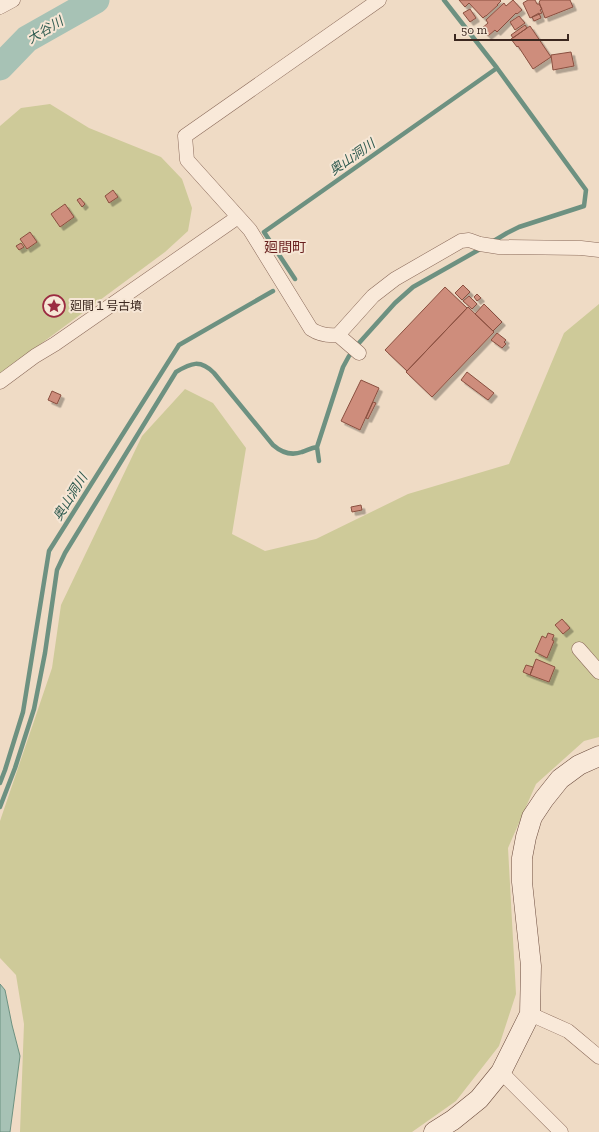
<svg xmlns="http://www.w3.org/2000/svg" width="599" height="1132" font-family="'Zilla Slab','Noto Sans JP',serif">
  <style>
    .green { fill: #ceca99 }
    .water { fill: #a7c2b5; stroke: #6d9181 }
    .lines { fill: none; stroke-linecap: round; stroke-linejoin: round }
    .stream { stroke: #6d9181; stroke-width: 4.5 }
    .river { stroke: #a7c2b5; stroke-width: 27 }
    .building { fill: #ce8d7b; stroke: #8a4f40; filter: url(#shadow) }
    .street-casing { stroke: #8b6b5b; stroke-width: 15 }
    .secondary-casing { stroke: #6c4c3e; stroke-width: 21 }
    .street { stroke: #f9e9d9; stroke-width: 14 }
    .secondary { stroke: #f9e9d9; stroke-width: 20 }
    .labels { text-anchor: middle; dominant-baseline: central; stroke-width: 4; stroke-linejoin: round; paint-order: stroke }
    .poi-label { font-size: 12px; fill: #3b271f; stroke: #f6e6d5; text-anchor: start }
    .water-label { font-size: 13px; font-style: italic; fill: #2e5a4f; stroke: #f6e6d5 }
    .quarter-label { font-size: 14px; fill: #681f1e; stroke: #f6e6d5 }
  </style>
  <defs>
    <filter id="shadow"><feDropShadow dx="3.5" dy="3.5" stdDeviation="0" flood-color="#0004"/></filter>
  </defs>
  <rect width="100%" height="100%" fill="#efdbc5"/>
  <path class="green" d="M50,104l39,24 72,29 21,22 10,29 -4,23 -23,21 -165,122v-248l21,-18z
    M599,304v433l-15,4 -48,43 -28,64 8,146 -17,52 -43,55 -44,31h-392l4,-108 -8,-49 -16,-17v-137l52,-153 9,-63 81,-169 43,-47 28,14 33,45 -14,86 33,17 51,-12 92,-45 101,-30 55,-131z"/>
  <path class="water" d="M0,984l5,6 7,35 8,31 -10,76h-10z"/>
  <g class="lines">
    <path class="stream" d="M444,0l53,68 89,122 -2,16 -65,21 -12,6 -15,9
      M295,279l-31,-47 233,-164
      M319,461l-2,-14 26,-80 6,-11 10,-13 36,-40 18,-16 69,-39
      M0,783l5,-13 18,-58 26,-161 130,-206 94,-54
      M0,807l15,-39 19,-59 11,-56 12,-83 8,-17 111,-181c15,-9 24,-13 38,1l59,72c8,7 18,11 29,7 6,-2 9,-4 15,-5"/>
    <path class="river" d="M0,67l27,-28 69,-39"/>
  </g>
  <path class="building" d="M459,0h41l1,1 -4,4h1l-12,11h-1l-2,2 -14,-15 -4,4z
    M513,0l9,10 -5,4 -1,-1 -19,19 -2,-2 -7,6 -7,-7 7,-6 -2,-3 18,-17 2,3z
    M528,0h7l2,4h2l3,5 -2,1 2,3 -12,5 -7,-15z
    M540,0h30l3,7 -28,11 -6,-16 1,-1z
    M470,9l6,9 -6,4 -7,-9z
    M539,13l2,5 -7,3 -2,-4z
    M519,16l6,7 -10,7 -5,-8z
    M525,25l2,3 -14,10 -2,-3z
    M530,26l21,31 -18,12 -15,-23 -1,1 -6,-8z
    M571,52l3,14 -21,4 -2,-15z
    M113,190l5,7 -9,6 -4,-7z
    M80,198l5,6 -3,3 -5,-7z
    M65,204l9,13 -14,10 -9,-13z
    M30,232l7,10 -10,7 -7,-10z
    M21,243l3,4 -5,3 -3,-4z
    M463,285l7,7 -8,8 -7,-7z
    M445,287l22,21 -60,63 -22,-21z
    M477,294l4,4 -4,3 -3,-4z
    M469,296l8,8 -5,5 -9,-8z
    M484,304l18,18 -9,9 -18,-17z
    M468,307l26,25 -62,65 -26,-25z
    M497,333l9,7 -2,2 2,2 -4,4 -11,-8z
    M467,372l27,21 -6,7 -27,-20z
    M361,380l18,8 -19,42 -19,-9z
    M52,391l9,4 -4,9 -9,-4z
    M373,402l3,1 -8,16 -2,-1z
    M361,505l1,5 -10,2 -1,-5z
    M562,619l8,9 -7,6 -8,-9z
    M548,633l6,2 -2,5 2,1 -7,17 -12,-6 7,-16 4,2z
    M536,659l19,8 -6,15 -19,-7z
    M526,665l7,2 -3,8 -7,-3z"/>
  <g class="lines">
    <g class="street-casing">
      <path id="street" d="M0,7l13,-7
        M338,335l35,-39 22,-17 66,-38 8,-1 11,4 19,3 82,1 18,2
        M359,353l-21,-18c-10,1 -18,0 -27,-6l-61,-99 -63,-70 -2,-24 194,-136
        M0,382l35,-26 20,-12 183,-127
        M579,649l20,23
        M530,1014l38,17 31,26
        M501,1072l60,60"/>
    </g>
    <g class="secondary-casing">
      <path id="secondary" d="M434,1132l19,-12 26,-21 22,-27 29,-58 1,-48 -9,-84v-24l4,-21 6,-20 12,-18 16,-20 19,-14 20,-9"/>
    </g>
    <use href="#street" class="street"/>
    <use href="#secondary" class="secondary"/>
  </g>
  <defs>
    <g id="sight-ring" transform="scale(1.15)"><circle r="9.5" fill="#f6e6d5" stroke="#9b2a40" stroke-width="1.5"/><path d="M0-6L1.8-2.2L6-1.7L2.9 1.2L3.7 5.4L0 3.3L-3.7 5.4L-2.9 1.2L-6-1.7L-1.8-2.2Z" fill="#9b2a40"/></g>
  </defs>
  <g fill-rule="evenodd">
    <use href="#sight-ring" x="54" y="306"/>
  </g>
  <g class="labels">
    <g class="poi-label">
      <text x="70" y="306">廻間１号古墳</text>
    </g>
    <g class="water-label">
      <text transform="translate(45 30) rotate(-31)">大谷川</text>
      <text transform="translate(352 157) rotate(-35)">奥山洞川</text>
      <text transform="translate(70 497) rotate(-58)">奥山洞川</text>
    </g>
    <g class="quarter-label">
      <text x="285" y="247">廻間町</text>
    </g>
  </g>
  <path d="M455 34v6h113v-6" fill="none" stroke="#3b271f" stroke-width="2"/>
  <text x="461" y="34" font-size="12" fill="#3b271f" stroke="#f6e6d5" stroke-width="3" paint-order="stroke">50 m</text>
</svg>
